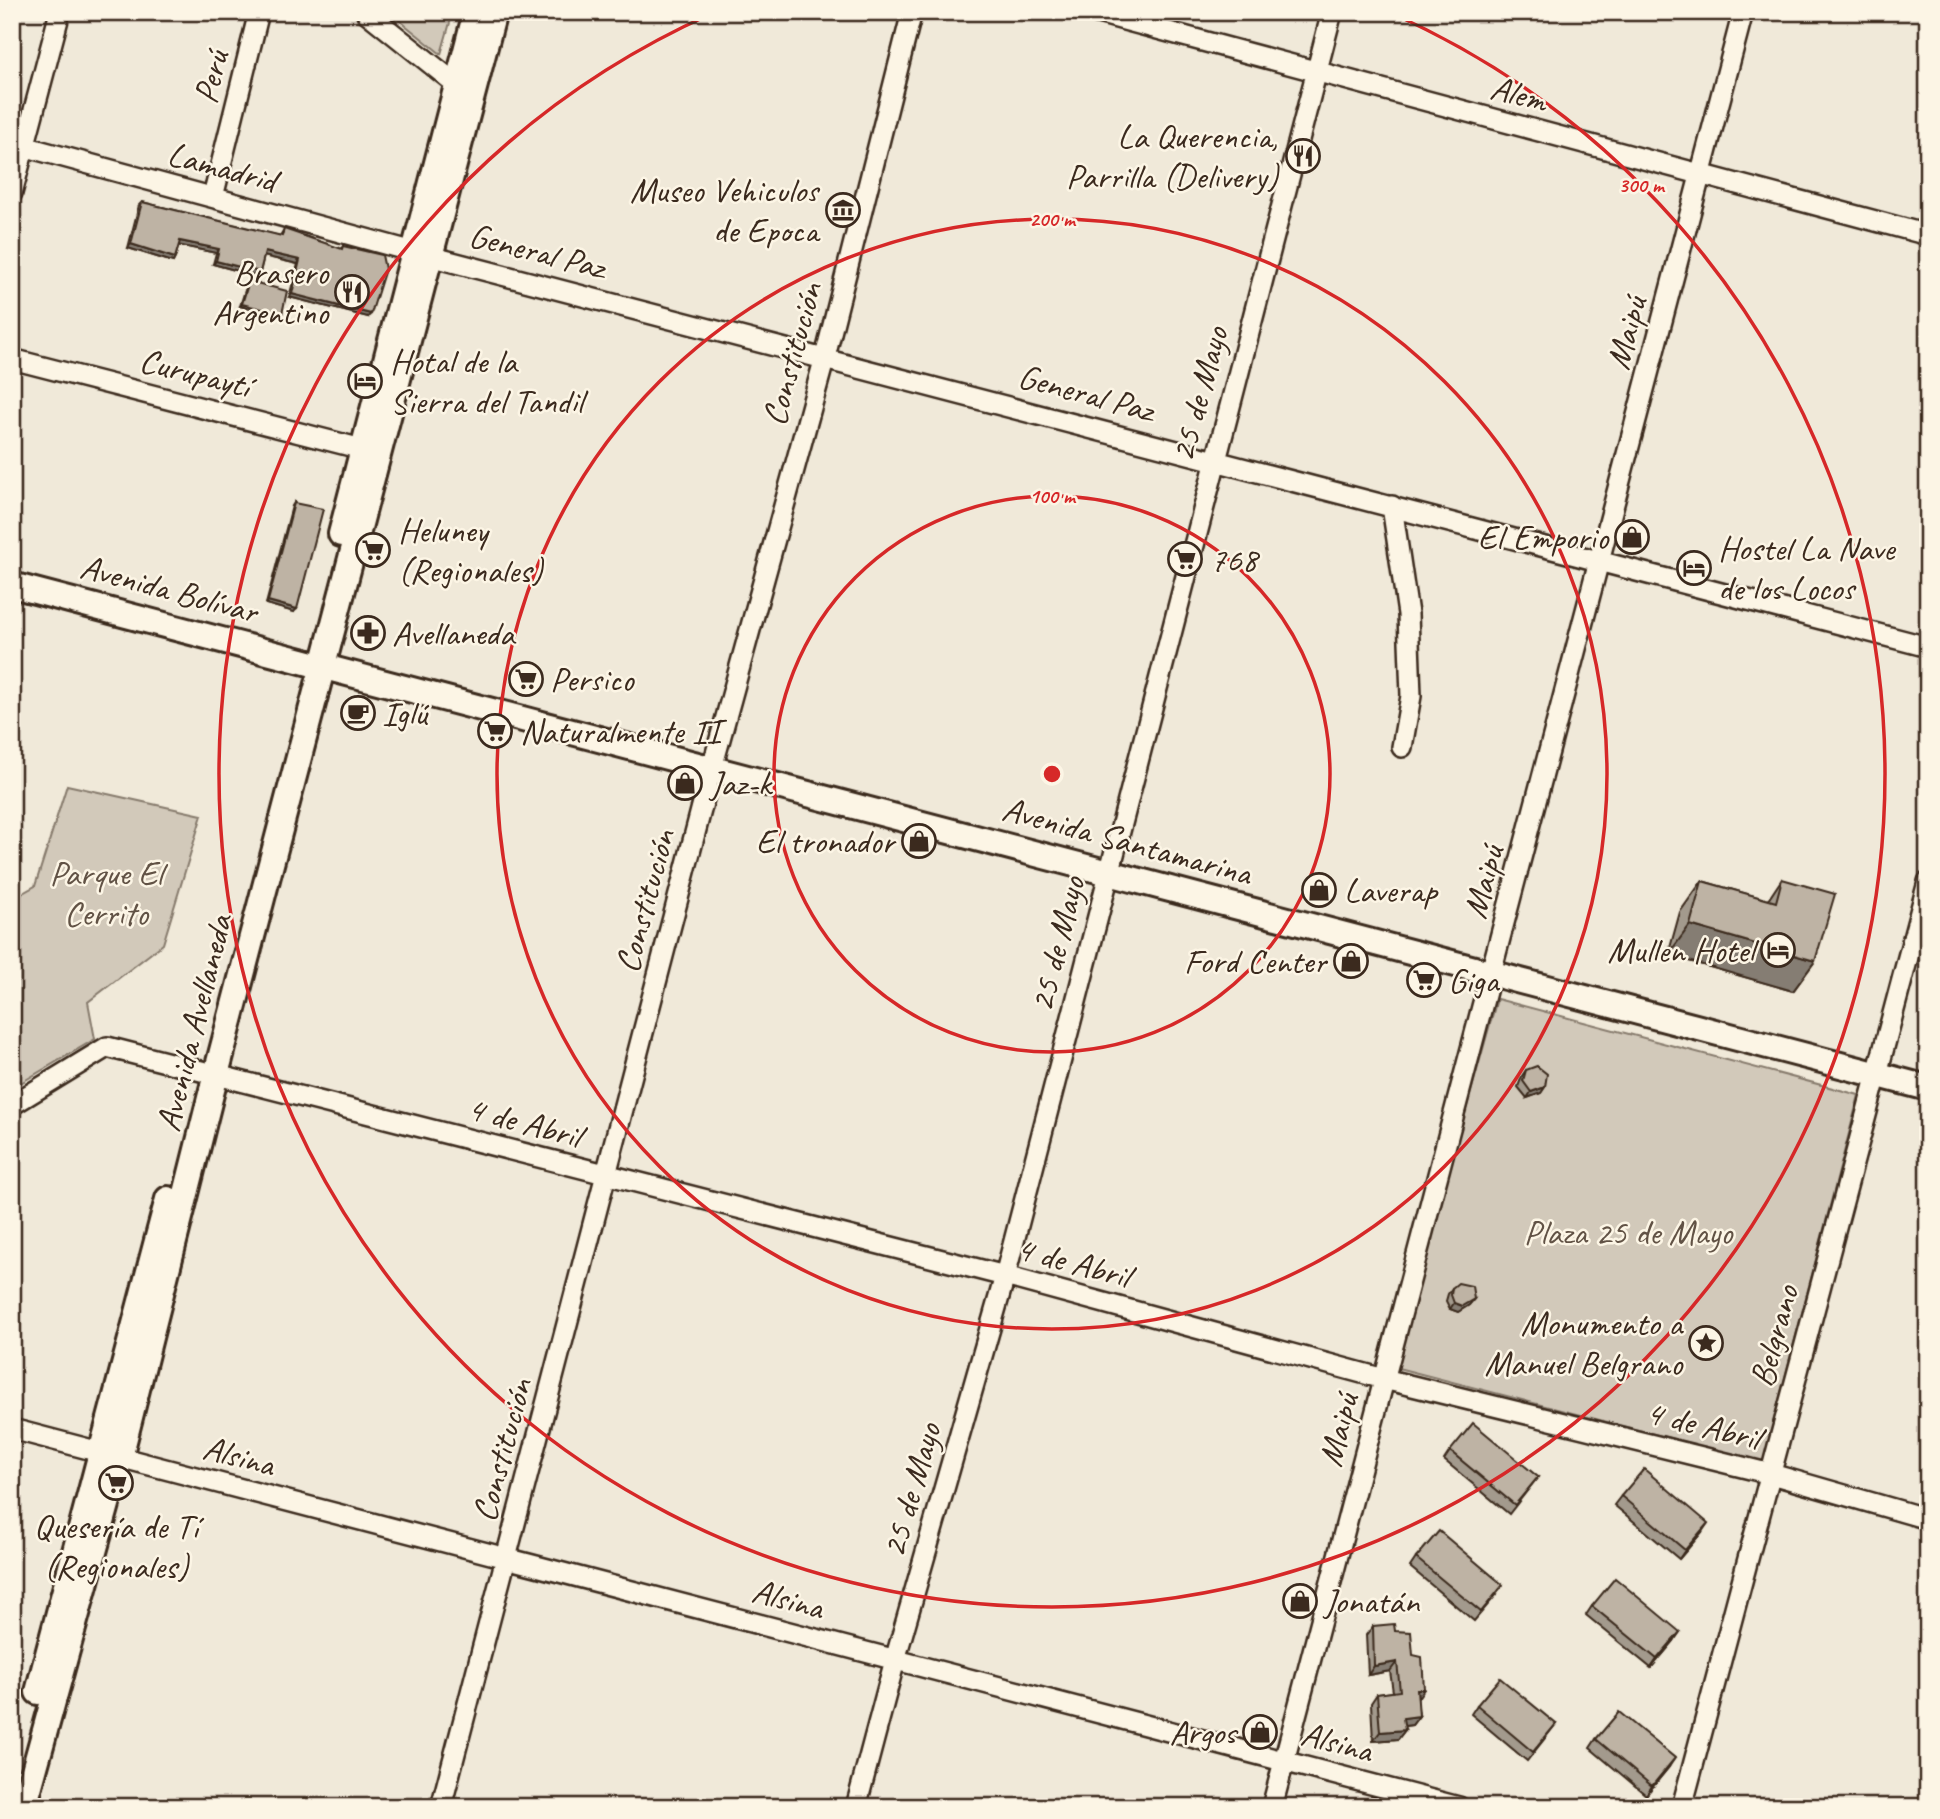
<svg xmlns="http://www.w3.org/2000/svg" width="1940" height="1819" font-family="Caveat,sans-serif">
  <style>
    .green { fill: #d2c9ba; stroke: #867a6c; stroke-width: 2 }
    .lines { fill: none; stroke-linecap: round; stroke-linejoin: round }
    .minor-casing { stroke: #3b2a1e; stroke-width: 24 }
    .major-casing { stroke: #3b2a1e; stroke-width: 30 }
    .minor { stroke: #fcf5e5; stroke-width: 19 }
    .major { stroke: #fcf5e5; stroke-width: 24 }
    .wall { fill: #a39a8d; stroke: #3b2a1e; stroke-width: 2 }
    .shaded-wall { fill: #857d73; stroke: #3b2a1e; stroke-width: 2 }
    .building { fill: #beb3a4; stroke: #3b2a1e; stroke-width: 2 }
    .ring { fill: none; stroke: #d62828; stroke-width: 3.5 }
    .labels { text-anchor: middle; dominant-baseline: central; stroke-width: 5; stroke-linejoin: round; paint-order: stroke }
    .street-label { font-size: 35px; fill: #3b2a1e; stroke: #fcf5e5 }
    .poi-label { font-size: 35px; fill: #3b2a1e; stroke: #fcf5e5; text-anchor: start }
    .park-label { font-size: 35px; fill: #615245; stroke: #fcf5e5 }
    .centre { fill: #d62828; stroke: #fcf5e5; stroke-width: 3.5 }
    .ring-label { font-size: 21px; text-anchor: middle; font-weight: bold; fill: #d62828; stroke: #fcf5e5; stroke-width: 5; stroke-linejoin: round; paint-order: stroke }
  </style>
  <rect width="100%" height="100%" fill="#f0e9d9"/>
  <filter id="ink" filterUnits="userSpaceOnUse"><feTurbulence type="fractalNoise" baseFrequency=".0143" numOctaves="2"/><feDisplacementMap in="SourceGraphic" scale="14" xChannelSelector="R" yChannelSelector="G"/><feConvolveMatrix kernelMatrix="1 2 1 2 8 2 1 2 1" color-interpolation-filters="sRGB"/></filter>
  <g filter="url(#ink)">
    <path class="green" d="M389,12h64l-12,42z
      M67,785l135,30 -39,129 -75,58 7,37 -83,49v-189l23,-13z
      M1497,999l362,96 -96,367 -369,-95z"/>
    <g class="lines">
      <g class="minor-casing">
        <path id="minor" d="M366,12l90,72
          M1094,12l834,223
          M12,143l402,109 1514,395
          M12,193l48,-181
          M213,197l46,-185
          M12,359l350,90
          M1392,506l16,108 3,82 -9,51
          M12,1105l95,-58 898,229 379,103 387,95 157,45
          M12,1429l1447,378
          M441,1807l271,-1039 113,-411 87,-345
          M856,1807l39,-147 110,-384 327,-1264
          M1272,1807l471,-1795
          M1682,1807l246,-925"/>
      </g>
      <g class="major-casing">
        <path id="major" d="M341,534l135,-522
          M12,585l1916,503
          M38,1692l130,-493
          M24,1807l96,-350 96,-383 278,-1062"/>
      </g>
      <use href="#minor" class="minor"/>
      <use href="#major" class="major"/>
    </g>
    <path class="wall" d="M142,202l138,34 4,-7 57,20 2,-3 25,71 -79,-20 9,-33 -34,-8 -4,16 -3,4 -44,-12 3,-11 -37,-8 -4,13 -2,4 -45,-14 11,-43z
      M249,281l31,36 -40,-11 7,-22z
      M294,503v109l-28,-8 26,-98z
      M1782,879l33,82 -22,30 -125,-36 12,-43 22,-31 66,19z
      M1526,1070l19,17 -4,6 -14,5 -9,-11 4,-11z
      M1452,1288l22,11 -5,6 -11,7 -8,-3 -4,-8 2,-7z
      M1450,1451l88,26 -29,37 -65,-54z
      M1621,1496l81,36 -23,27 -65,-54z
      M1416,1558l81,36 -23,27 -64,-54z
      M1592,1606l82,35 -23,27 -65,-53z
      M1373,1626l22,5 22,67 2,18 -7,9 -8,1 1,4 -7,9 -25,2 -2,-38 6,-9 16,-2 -3,-21 -22,4 -2,-40z
      M1477,1705l79,19 -29,37 -56,-47z
      M1596,1739l73,28 -23,28 -56,-47z"/>
    <path class="shaded-wall" d="M180,241l39,8 -3,4 -39,-8z
      M131,244l44,14 -2,4 -45,-14z
      M265,252l35,8 -2,4 -35,-8z
      M216,261l44,11 -3,4 -44,-12z
      M292,294l79,20 -3,3 -79,-20z
      M242,304l40,10 -2,3 -40,-11z
      M268,601l29,8 -3,3 -28,-8z
      M1690,925l125,36 -22,30 -125,-36z
      M1545,1087l-4,6 -14,5 4,-6z
      M1474,1299l-5,6 -11,7 -8,-3 4,-6z
      M1708,1523l-6,9 -23,27 6,-9z
      M1680,1632l-6,9 -23,27 6,-9z
      M1397,1662l-7,9 -22,4 6,-9z
      M1417,1689h7l-6,9z
      M1419,1716l-7,9 -15,2 6,-9z
      M1405,1730l-7,9 -25,2 7,-9z
      M1675,1758l-6,9 -23,28 6,-9z"/>
    <path class="building" d="M142,202l140,34 2,-7 58,20 1,-3 39,9 3,14 -14,45 -79,-20 8,-34 -35,-8 -5,20 -44,-11 3,-12 -39,-8 -5,17 -44,-14z
      M249,281l38,10 -5,23 -40,-10z
      M294,503l29,6 -26,100 -29,-8z
      M1782,879l53,15 -20,67 -125,-36 12,-44 74,21z
      M1537,1066l10,8 -2,13 -14,5 -8,-11 3,-11z
      M1458,1283l14,3 2,13 -12,7 -8,-3 -3,-8 1,-7z
      M1473,1423l65,54 -23,28 -65,-54z
      M1644,1469l64,54 -23,27 -64,-54z
      M1439,1531l64,54 -22,27 -65,-54z
      M1615,1578l65,54 -23,27 -65,-53z
      M1394,1624l1,7 16,1 2,23 9,2 2,32h-7l2,27 -16,2 2,12 -25,2 -3,-38 23,-3 -3,-29 -23,4 -1,-40z
      M1500,1678l56,46 -23,28 -56,-47z
      M1619,1712l56,46 -23,28 -56,-47z"/>
  </g>
  <g class="ring">
    <circle cx="1052" cy="774" r="278"/>
    <circle cx="1052" cy="774" r="555"/>
    <path d="M1391 13A833 833 0 1 1 713 13"/>
  </g>
  <defs>
    <g id="restaurant-ring" transform="scale(1.75)"><circle r="9.5" fill="#fcf5e5" stroke="#3b2a1e" stroke-width="1.5"/><path d="M-5-6h1v4h1v-4h1v4h1v-4h1v5L-1.5 .5V6h-2V.5L-5-1ZM5-6V6H3V1.5H1.5Q1.5-4 5-6Z" fill="#3b2a1e"/></g>
    <g id="museum-ring" transform="scale(1.75)"><circle r="9.5" fill="#fcf5e5" stroke="#3b2a1e" stroke-width="1.5"/><path d="M0-6L6-3V-2H-6V-3ZM-5-1h2V3h-2ZM-1-1h2V3h-2ZM3-1h2V3H3ZM-6 4H6V6H-6Z" fill="#3b2a1e"/></g>
    <g id="hotel-ring" transform="scale(1.75)"><circle r="9.5" fill="#fcf5e5" stroke="#3b2a1e" stroke-width="1.5"/><path d="M-6-4.5h1.5V1H6V5H4.5V3h-9V5H-6ZM-4 0a1.8 1.8 0 1 1 3.6 0ZM.5 0V-2.5h3Q6-2.5 6 0Z" fill="#3b2a1e"/></g>
    <g id="shop-ring" transform="scale(1.75)"><circle r="9.5" fill="#fcf5e5" stroke="#3b2a1e" stroke-width="1.5"/><path d="M-5-2.5h2.3a2.7 3.5 0 0 1 5.4 0H5L5.5 6h-11ZM-1.5-2.5h3a1.5 2.3 0 0 0-3 0Z" fill="#3b2a1e"/></g>
    <g id="supermarket-ring" transform="scale(1.75)"><circle r="9.5" fill="#fcf5e5" stroke="#3b2a1e" stroke-width="1.5"/><path d="M-6-5.5h2.5l.6 2H6L4.5 2H-2.5L-4.4-4H-6ZM-1.5 3.2a1.3 1.3 0 1 0 .1 0ZM3 3.2a1.3 1.3 0 1 0 .1 0Z" fill="#3b2a1e"/></g>
    <g id="pharmacy-ring" transform="scale(1.75)"><circle r="9.5" fill="#fcf5e5" stroke="#3b2a1e" stroke-width="1.5"/><path d="M-2-6h4v4h4v4h-4v4h-4v-4h-4v-4h4Z" fill="#3b2a1e"/></g>
    <g id="cafe-ring" transform="scale(1.75)"><circle r="9.5" fill="#fcf5e5" stroke="#3b2a1e" stroke-width="1.5"/><path d="M-5.5-4.5H6V0H3Q3 3.5 0 3.5H-2.5Q-5.5 3.5-5.5 0ZM3-3.2v2h1.7v-2ZM-6 4.5H4V6H-6Z" fill="#3b2a1e"/></g>
    <g id="sight-ring" transform="scale(1.75)"><circle r="9.5" fill="#fcf5e5" stroke="#3b2a1e" stroke-width="1.5"/><path d="M0-6L1.8-2.2L6-1.7L2.9 1.2L3.7 5.4L0 3.3L-3.7 5.4L-2.9 1.2L-6-1.7L-1.8-2.2Z" fill="#3b2a1e"/></g>
  </defs>
  <g fill-rule="evenodd">
    <use href="#restaurant-ring" x="1303" y="156"/>
    <use href="#museum-ring" x="843" y="210"/>
    <use href="#restaurant-ring" x="352" y="292"/>
    <use href="#hotel-ring" x="365" y="381"/>
    <use href="#shop-ring" x="1632" y="537"/>
    <use href="#supermarket-ring" x="373" y="550"/>
    <use href="#supermarket-ring" x="1185" y="559"/>
    <use href="#hotel-ring" x="1694" y="568"/>
    <use href="#pharmacy-ring" x="368" y="633"/>
    <use href="#supermarket-ring" x="526" y="679"/>
    <use href="#cafe-ring" x="358" y="713"/>
    <use href="#supermarket-ring" x="495" y="731"/>
    <use href="#shop-ring" x="685" y="783"/>
    <use href="#shop-ring" x="919" y="841"/>
    <use href="#shop-ring" x="1319" y="890"/>
    <use href="#hotel-ring" x="1778" y="950"/>
    <use href="#shop-ring" x="1351" y="961"/>
    <use href="#supermarket-ring" x="1424" y="980"/>
    <use href="#sight-ring" x="1706" y="1343"/>
    <use href="#supermarket-ring" x="116" y="1483"/>
    <use href="#shop-ring" x="1300" y="1601"/>
    <use href="#shop-ring" x="1260" y="1732"/>
  </g>
  <g class="labels">
    <g class="street-label">
      <text transform="translate(211 77) rotate(-76)">Perú</text>
      <text transform="translate(1519 94) rotate(15)">Alem</text>
      <text transform="translate(222 167) rotate(15)">Lamadrid</text>
      <text transform="translate(537 251) rotate(14)">General Paz</text>
      <text transform="translate(1626 333) rotate(-75)">Maipú</text>
      <text transform="translate(792 354) rotate(-75)">Constitución</text>
      <text transform="translate(195 373) rotate(14)">Curupaytí</text>
      <text transform="translate(1086 393) rotate(15)">General Paz</text>
      <text transform="translate(1199 394) rotate(-75)">25 de Mayo</text>
      <text transform="translate(169 589) rotate(15)">Avenida Bolívar</text>
      <text transform="translate(1127 841) rotate(15)">Avenida Santamarina</text>
      <text transform="translate(1483 882) rotate(-75)">Maipú</text>
      <text transform="translate(645 901) rotate(-75)">Constitución</text>
      <text transform="translate(1057 944) rotate(-76)">25 de Mayo</text>
      <text transform="translate(194 1023) rotate(-76)">Avenida Avellaneda</text>
      <text transform="translate(524 1122) rotate(15)">4 de Abril</text>
      <text transform="translate(1073 1262) rotate(15)">4 de Abril</text>
      <text transform="translate(1774 1336) rotate(-75)">Belgrano</text>
      <text transform="translate(1703 1425) rotate(14)">4 de Abril</text>
      <text transform="translate(1338 1430) rotate(-76)">Maipú</text>
      <text transform="translate(502 1450) rotate(-75)">Constitución</text>
      <text transform="translate(239 1456) rotate(15)">Alsina</text>
      <text transform="translate(911 1490) rotate(-74)">25 de Mayo</text>
      <text transform="translate(788 1599) rotate(15)">Alsina</text>
      <text transform="translate(1337 1742) rotate(15)">Alsina</text>
    </g>
    <g class="poi-label">
      <text x="1278" y="136" text-anchor="end">La Querencia,<tspan x="1278" dy="40">Parrilla (Delivery)</tspan></text>
      <text x="818" y="190" text-anchor="end">Museo Vehiculos<tspan x="818" dy="40">de Epoca</tspan></text>
      <text x="328" y="272" text-anchor="end">Brasero<tspan x="328" dy="40">Argentino</tspan></text>
      <text x="390" y="361">Hotal de la<tspan x="390" dy="40">Sierra del Tandil</tspan></text>
      <text x="398" y="530">Heluney<tspan x="398" dy="40">(Regionales)</tspan></text>
      <text x="1608" y="537" text-anchor="end">El Emporio</text>
      <text x="1718" y="548">Hostel La Nave<tspan x="1718" dy="40">de los Locos</tspan></text>
      <text x="1210" y="559">768</text>
      <text x="392" y="633">Avellaneda</text>
      <text x="550" y="679">Persico</text>
      <text x="382" y="713">Iglú</text>
      <text x="520" y="731">Naturalmente II</text>
      <text x="710" y="783">Jaz-k</text>
      <text x="894" y="841" text-anchor="end">El tronador</text>
      <text x="1344" y="890">Laverap</text>
      <text x="1754" y="950" text-anchor="end">Mullen Hotel</text>
      <text x="1326" y="961" text-anchor="end">Ford Center</text>
      <text x="1448" y="980">Giga</text>
      <text x="1682" y="1323" text-anchor="end">Monumento a<tspan x="1682" dy="40">Manuel Belgrano</tspan></text>
      <text x="116" y="1526" text-anchor="middle">Quesería de Tí<tspan x="116" dy="40">(Regionales)</tspan></text>
      <text x="1324" y="1601">Jonatán</text>
      <text x="1236" y="1732" text-anchor="end">Argos</text>
    </g>
    <g class="park-label">
      <text x="106" y="873">Parque El<tspan x="106" dy="40">Cerrito</tspan></text>
      <text x="1628" y="1232">Plaza 25 de Mayo</text>
    </g>
  </g>
  <circle cx="1052" cy="774" r="10" class="centre"/>
  <g class="ring-label">
    <text x="1641" y="192">300 m</text>
    <text x="1052" y="226">200 m</text>
    <text x="1052" y="503">100 m</text>
  </g>
  <rect width="1940" height="1819" fill="none" stroke="#fcf5e5" stroke-width="42"/>
  <rect x="21" y="21" width="1898" height="1777" fill="none" stroke="#3b2a1e" stroke-width="2.5" filter="url(#ink)"/>
</svg>
